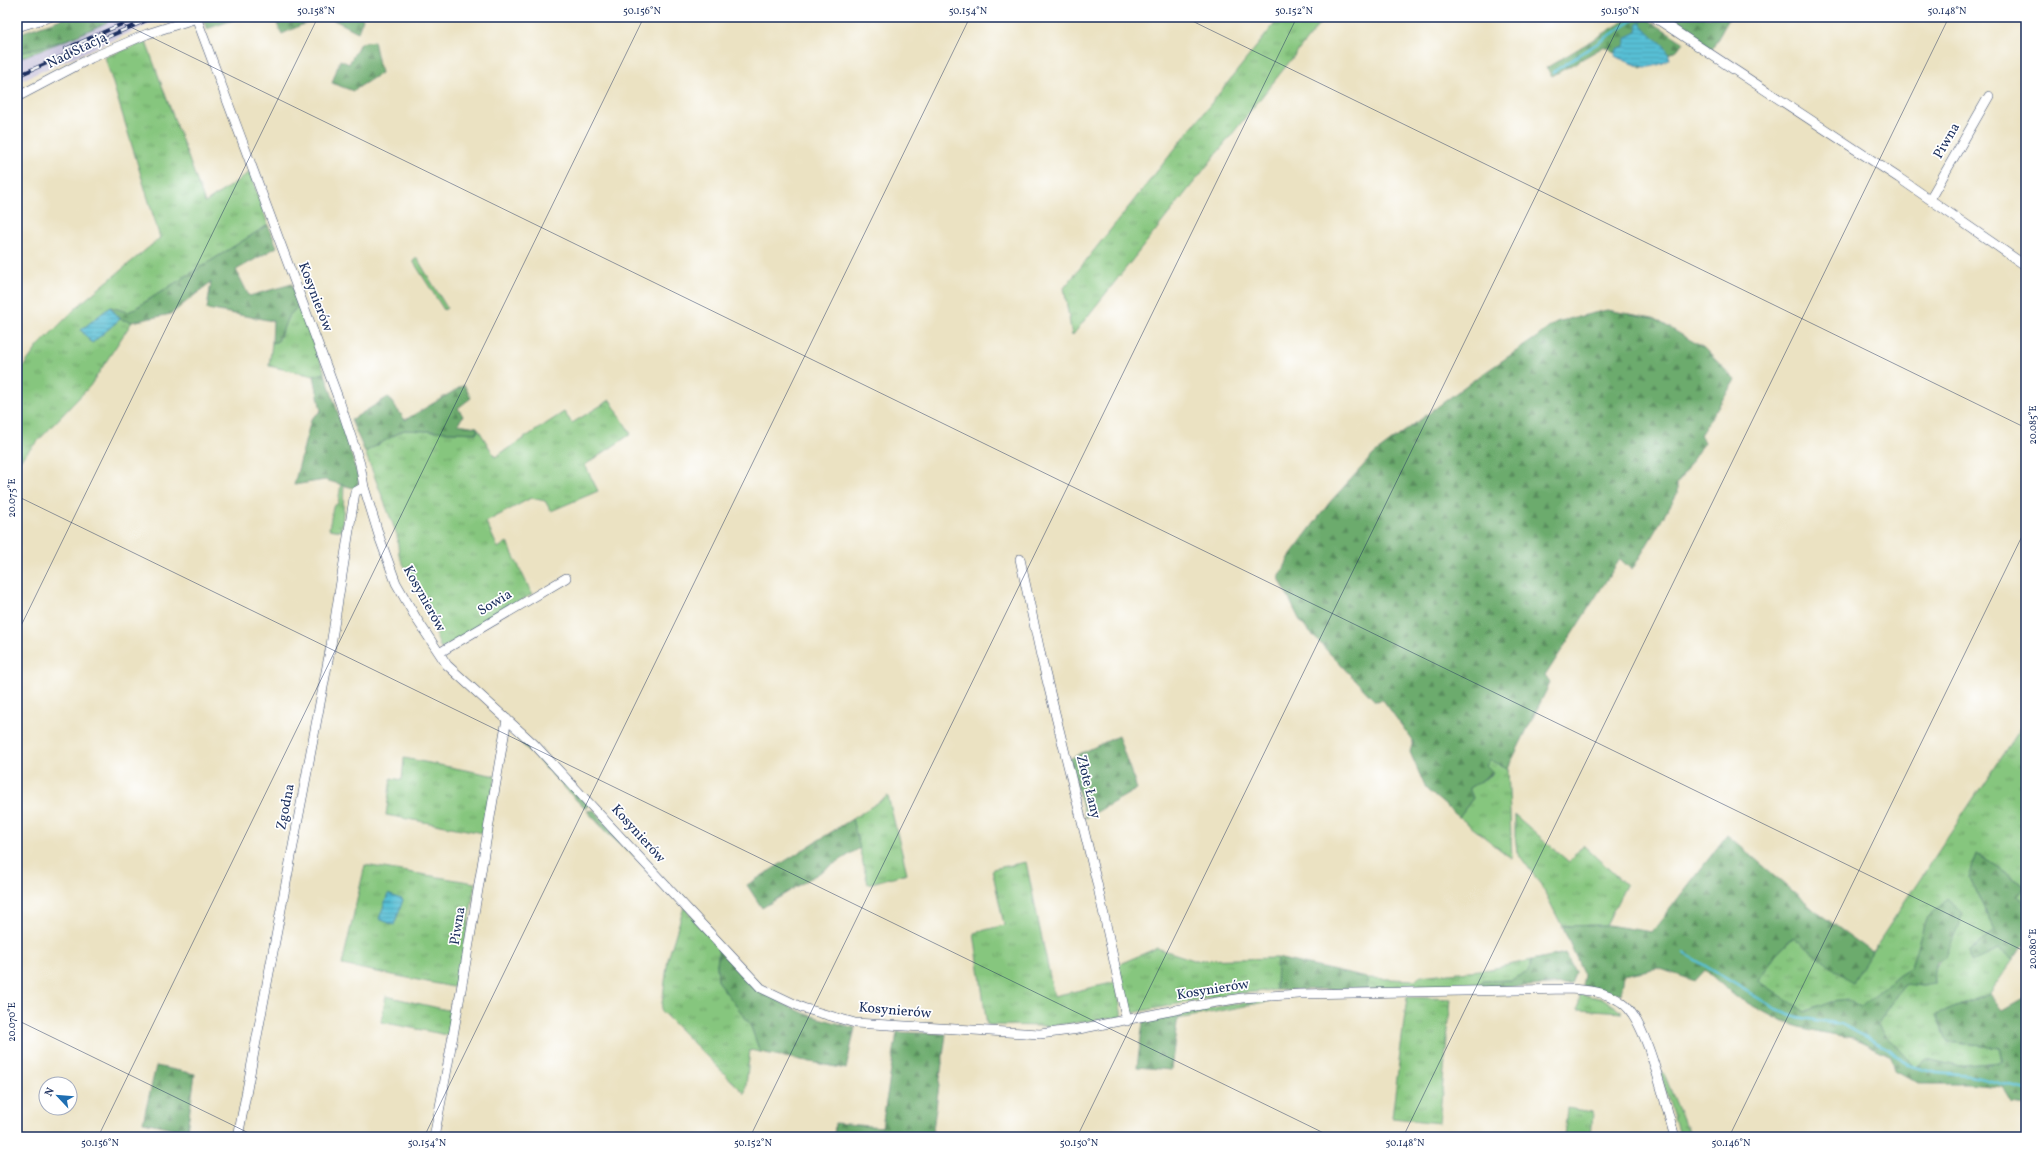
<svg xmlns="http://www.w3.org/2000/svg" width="2043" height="1154" font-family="Vollkorn,serif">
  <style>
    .railway { fill: #c5c0da }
    .grass { fill: url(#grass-tufts); stroke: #507a6e }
    .forest { fill: url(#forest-firs); stroke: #446d66 }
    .water { fill: url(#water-rules); stroke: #3a789a }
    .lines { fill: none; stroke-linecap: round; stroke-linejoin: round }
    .stream { stroke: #59c0d6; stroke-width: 2.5 }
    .street-casing { stroke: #3a4a6d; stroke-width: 10 }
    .street { stroke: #fff; stroke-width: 9 }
    .rail-casing { stroke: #1b2f5e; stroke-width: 4 }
    .rail { stroke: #fff; stroke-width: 2.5; stroke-dasharray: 8; stroke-linecap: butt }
    .ticks { fill: none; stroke: #1b2f5e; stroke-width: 1; stroke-opacity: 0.45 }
    .labels { text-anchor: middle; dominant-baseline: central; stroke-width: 3.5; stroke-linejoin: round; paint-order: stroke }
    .street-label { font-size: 14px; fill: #1b2f5e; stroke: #fff }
    .neatline { fill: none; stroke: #1b2f5e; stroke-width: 1.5 }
    .ticks-label { font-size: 10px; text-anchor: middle; fill: #1b2f5e }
  </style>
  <defs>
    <pattern id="grass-tufts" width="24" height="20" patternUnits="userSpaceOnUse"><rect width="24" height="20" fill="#86c67e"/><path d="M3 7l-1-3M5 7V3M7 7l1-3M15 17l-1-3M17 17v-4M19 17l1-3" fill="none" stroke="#6da16a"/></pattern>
    <pattern id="forest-firs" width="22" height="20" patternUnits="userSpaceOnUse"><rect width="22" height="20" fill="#6cab6d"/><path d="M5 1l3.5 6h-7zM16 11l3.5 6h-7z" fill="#588c5d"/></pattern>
    <pattern id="water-rules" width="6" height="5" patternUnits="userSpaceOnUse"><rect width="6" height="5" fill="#59c0d6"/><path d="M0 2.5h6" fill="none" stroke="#499cb1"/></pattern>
  </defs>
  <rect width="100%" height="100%" fill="#fff"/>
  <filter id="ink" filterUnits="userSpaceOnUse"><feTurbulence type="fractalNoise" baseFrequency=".025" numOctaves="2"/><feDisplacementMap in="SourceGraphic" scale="8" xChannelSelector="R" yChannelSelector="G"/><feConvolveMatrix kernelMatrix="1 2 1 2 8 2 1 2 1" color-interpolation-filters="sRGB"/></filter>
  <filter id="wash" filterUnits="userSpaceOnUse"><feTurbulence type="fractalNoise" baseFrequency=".012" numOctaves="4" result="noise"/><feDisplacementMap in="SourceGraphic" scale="16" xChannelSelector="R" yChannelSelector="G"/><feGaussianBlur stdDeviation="0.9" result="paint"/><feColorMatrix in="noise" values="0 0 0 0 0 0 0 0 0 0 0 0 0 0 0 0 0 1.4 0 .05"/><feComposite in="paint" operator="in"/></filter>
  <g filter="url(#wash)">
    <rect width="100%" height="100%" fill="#ebe2c2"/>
    <path class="railway" d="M119,17h54l-23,7 -133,58v-23l55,-21z"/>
    <path class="grass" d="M1280,17h45l-253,319 -8,-48z
      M72,38l-55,21v-5z
      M146,42l59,161 45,-31 18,53 -139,87 -19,-5 -29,23 11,13 28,-24 12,3 -42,64 -73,77v-88l22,-30 41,-41 80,-66 -55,-181z
      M417,258l30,50 -3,2 -31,-49z
      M298,306l27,67 -11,3 -45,-10 3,-23 6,-2 10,-24z
      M610,400l21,34 -46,31 13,26 -47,20 -6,-10 -14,-3 -45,24 12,26 9,-6 25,52 -91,55 -20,-52 -22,-41 -2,-21 -32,-83 39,-22 73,3v-6l18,30 69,-45 8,11z
      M341,484l3,1c-1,16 0,30 -3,46l-12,-2 4,-22 5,-4z
      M2026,719v167l-49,-32 -8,23 26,54 -26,20 3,10 27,-11 14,10 -24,34 -53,21 12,27 51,6 3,14 -46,4 -29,-7 -12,9 -38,-43 27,-42 19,3 12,-3c-1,-13 -1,-20 11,-27l-20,-37 -15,48 -13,8 -37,33 -30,-6 -26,10 -47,-31 17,-25 19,-19 58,45z
      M404,758l92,18 -13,57 -97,-18 5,-37 11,2z
      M1490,759l18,9 4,91 -53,-42 14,-19 -4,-10 24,-14 -8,-8z
      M888,796l19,77 -39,11 -16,-65z
      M1515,815l54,47 14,-17 43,40 -20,40 -44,1 -21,-41 -24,-33 -2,-17z
      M1026,862l28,134 62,-14 6,35 -74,9 -61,-1 -13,-92 30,-8 -12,-56z
      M365,865l110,18 -17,105 -116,-23z
      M2026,886v19l-9,-9z
      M684,907l35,42 -2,15 1,18 32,42 10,28 -10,-2 -5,44 -84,-83 7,-52z
      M1157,948l37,12 83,-2 -1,32 -53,5 -95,19 -11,-49z
      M1532,960l-4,12 -17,8 -28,1v7l-116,1v-11l48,2 4,-4 71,-7z
      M1580,994l24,5 19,13 -45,-3z
      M386,996l70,16 -4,24 -71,-14z
      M1407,997l44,2 -12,124 -47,-5z
      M1284,998c-35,7 -71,15 -107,21l1,-4c35,-8 70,-14 106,-17z
      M1660,1072l5,4 25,61h-10z
      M1567,1108l26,4 -2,25h-27z"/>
    <path class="forest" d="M67,17h52l-47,21 -55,16v-20z
      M207,17h35l-35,12 -4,-9z
      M289,17h30l-37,17 -5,-10z
      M328,17h33l2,2 -5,13z
      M1631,17h13l39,25 -6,8 -36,18 -36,-22 -53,30 -6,-8z
      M1661,17h69l-19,34z
      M374,41l7,32 -28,18 -21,-8 8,-23 9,4 11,-21z
      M268,225l9,22 -41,23 13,26 43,-12 6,22 -10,11 -10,24 -6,2 1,-22 -66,-12 4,-27 -40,32 -39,8 -12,-3 -10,-12 19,5z
      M1607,310l46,8 51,30 31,32 -35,55 4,7 -27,42v10l-45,76 -12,-11 -75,117 5,7 -42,85 -18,-8 -4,6 7,7 -24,15 4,10 -14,19 -33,-28 -16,-37 3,-11 -30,-41 -8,1 -74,-78 -22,-45 12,-24 39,-52 43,-47 95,-71 69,-47 19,-15z
      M325,373l34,106 -2,10 -32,-9 -31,5 17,-66 10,-8 -7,-35z
      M464,385l7,13 -13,10 5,8 -5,8 19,3v6l-73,-3 -39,22 -14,-32 37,-23 17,23z
      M509,723l80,81 -4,5 -76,-79z
      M1118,736l19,53 -51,29 -17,-59z
      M594,810l47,52 -34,-29 -20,-22z
      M852,819l8,29 -98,60 -15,-23z
      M1727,835l94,80 51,37 -20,31 -59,-46 -18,19 -16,25 46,31 26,-10 18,-2 12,7 37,-32 13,-8 15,-48 22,-20 15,14 -17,44 -9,4 -3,9 1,14 -12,2 -19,-2 -27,41 38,43 12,-9 29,7 46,-4 -3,-14 -51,-6 -12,-27 53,-21 14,16 23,-13v108l-14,-2 -10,-16 -35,-3h-47l-25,-14 -4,-14 -37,-18 -35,-6 -36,-10 -47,-25 -31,-27 -10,11 -37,-13 -34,7 -3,19 -39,-8 2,-11 -22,-49 46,-1 44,7z
      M1977,854l49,32 -8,10 8,9v37l-13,18 -14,-10 -28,12 -2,-11 26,-20 -26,-54z
      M719,949l63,54 26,12 47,13 -9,41 -86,-17 -10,-28 -32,-42 -1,-18z
      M1565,953l10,19 -4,12 -88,4 -1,-7 29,-1 17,-8 4,-12z
      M1277,958l90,20v11l-91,1z
      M1178,1015l-7,55 -34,-3 6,-45z
      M897,1032l49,2 -14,103h-98l1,-14 47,4z
      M156,1066l39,8 -8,57 -44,-9z"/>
    <path class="water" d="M1641,21c7,20 23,14 29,38 -5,4 -14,7 -21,8 -7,1 -27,-7 -34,-11l2,-7 7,-3 3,-9 10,-5 1,-9z
      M110,307l10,12 -28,24 -11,-13z
      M388,894l15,6 -9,25 -15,-6z"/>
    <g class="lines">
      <path class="stream" d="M1553,72l85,-55
        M1684,953l92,56 21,8 44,7 48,25 18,16 30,8 34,3 55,14"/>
    </g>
  </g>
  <g filter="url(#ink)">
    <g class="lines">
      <g class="street-casing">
        <path id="street" d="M196,17l144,386 20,61 4,23 16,52 16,44 20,35 31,47 87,79 227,244 42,20 52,15 185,11 39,-5 132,-26 31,-5 57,-4 269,-5c18,1 37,2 53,13 26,16 44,104 54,135
          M1654,17l245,161 127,88
          M17,27l33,-10
          M17,97l74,-39 56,-24 50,-16
          M1930,199l59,-103
          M1020,559l21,97 56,227 30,138
          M439,653l127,-75
          M238,1137l93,-492 24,-153 9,-5
          M434,1137c28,-139 48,-279 73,-418"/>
      </g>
      <use href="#street" class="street"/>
      <g class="rail-casing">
        <path id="rail" d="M65,49l73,-32
          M17,76l137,-59"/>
      </g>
      <use href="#rail" class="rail"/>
    </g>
  </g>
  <path class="ticks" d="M110,17l1916,935M1184,17l842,411M17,496l1315,641M17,634l301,-617M17,1020l240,117M98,1137l546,-1120M424,1137l546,-1120M750,1137l547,-1120M1077,1137l546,-1120M1403,1137l546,-1120M1729,1137l297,-609"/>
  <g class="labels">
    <g class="street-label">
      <text transform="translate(77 51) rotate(-26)">Nad Stacją</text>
      <text transform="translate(1947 141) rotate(-60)">Piwna</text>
      <text transform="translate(315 297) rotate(69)">Kosynierów</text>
      <text transform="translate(424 599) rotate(61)">Kosynierów</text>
      <text transform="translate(495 603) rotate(-31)">Sowia</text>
      <text transform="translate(1088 787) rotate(76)">Złote Łany</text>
      <text transform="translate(286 807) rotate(-79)">Zgodna</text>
      <text transform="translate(638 834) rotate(48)">Kosynierów</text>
      <text transform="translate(458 926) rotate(-81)">Piwna</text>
      <text transform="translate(1213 990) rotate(-9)">Kosynierów</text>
      <text transform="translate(895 1011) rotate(5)">Kosynierów</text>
    </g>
  </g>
  <rect width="2043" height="1154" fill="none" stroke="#fff" stroke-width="44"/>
  <g transform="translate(58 1096) rotate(296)"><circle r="19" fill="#ffffff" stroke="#a4acbf"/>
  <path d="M0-3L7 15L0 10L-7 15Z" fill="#1f6fb2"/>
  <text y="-6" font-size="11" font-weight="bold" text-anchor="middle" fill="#1b2f5e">N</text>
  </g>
  <rect x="22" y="22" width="1999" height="1110" class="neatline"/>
  <g class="ticks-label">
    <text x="316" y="14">50.158°N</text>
    <text x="642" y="14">50.156°N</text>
    <text x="968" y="14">50.154°N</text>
    <text x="1294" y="14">50.152°N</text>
    <text x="1620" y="14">50.150°N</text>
    <text x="1947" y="14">50.148°N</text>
    <text transform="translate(2032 425) rotate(-90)" y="4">20.085°E</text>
    <text transform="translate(11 498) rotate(-90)" y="4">20.075°E</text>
    <text transform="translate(2032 949) rotate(-90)" y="4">20.080°E</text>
    <text transform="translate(11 1022) rotate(-90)" y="4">20.070°E</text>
    <text x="100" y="1146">50.156°N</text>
    <text x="427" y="1146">50.154°N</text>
    <text x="753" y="1146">50.152°N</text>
    <text x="1079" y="1146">50.150°N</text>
    <text x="1405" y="1146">50.148°N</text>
    <text x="1731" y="1146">50.146°N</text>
  </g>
</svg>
